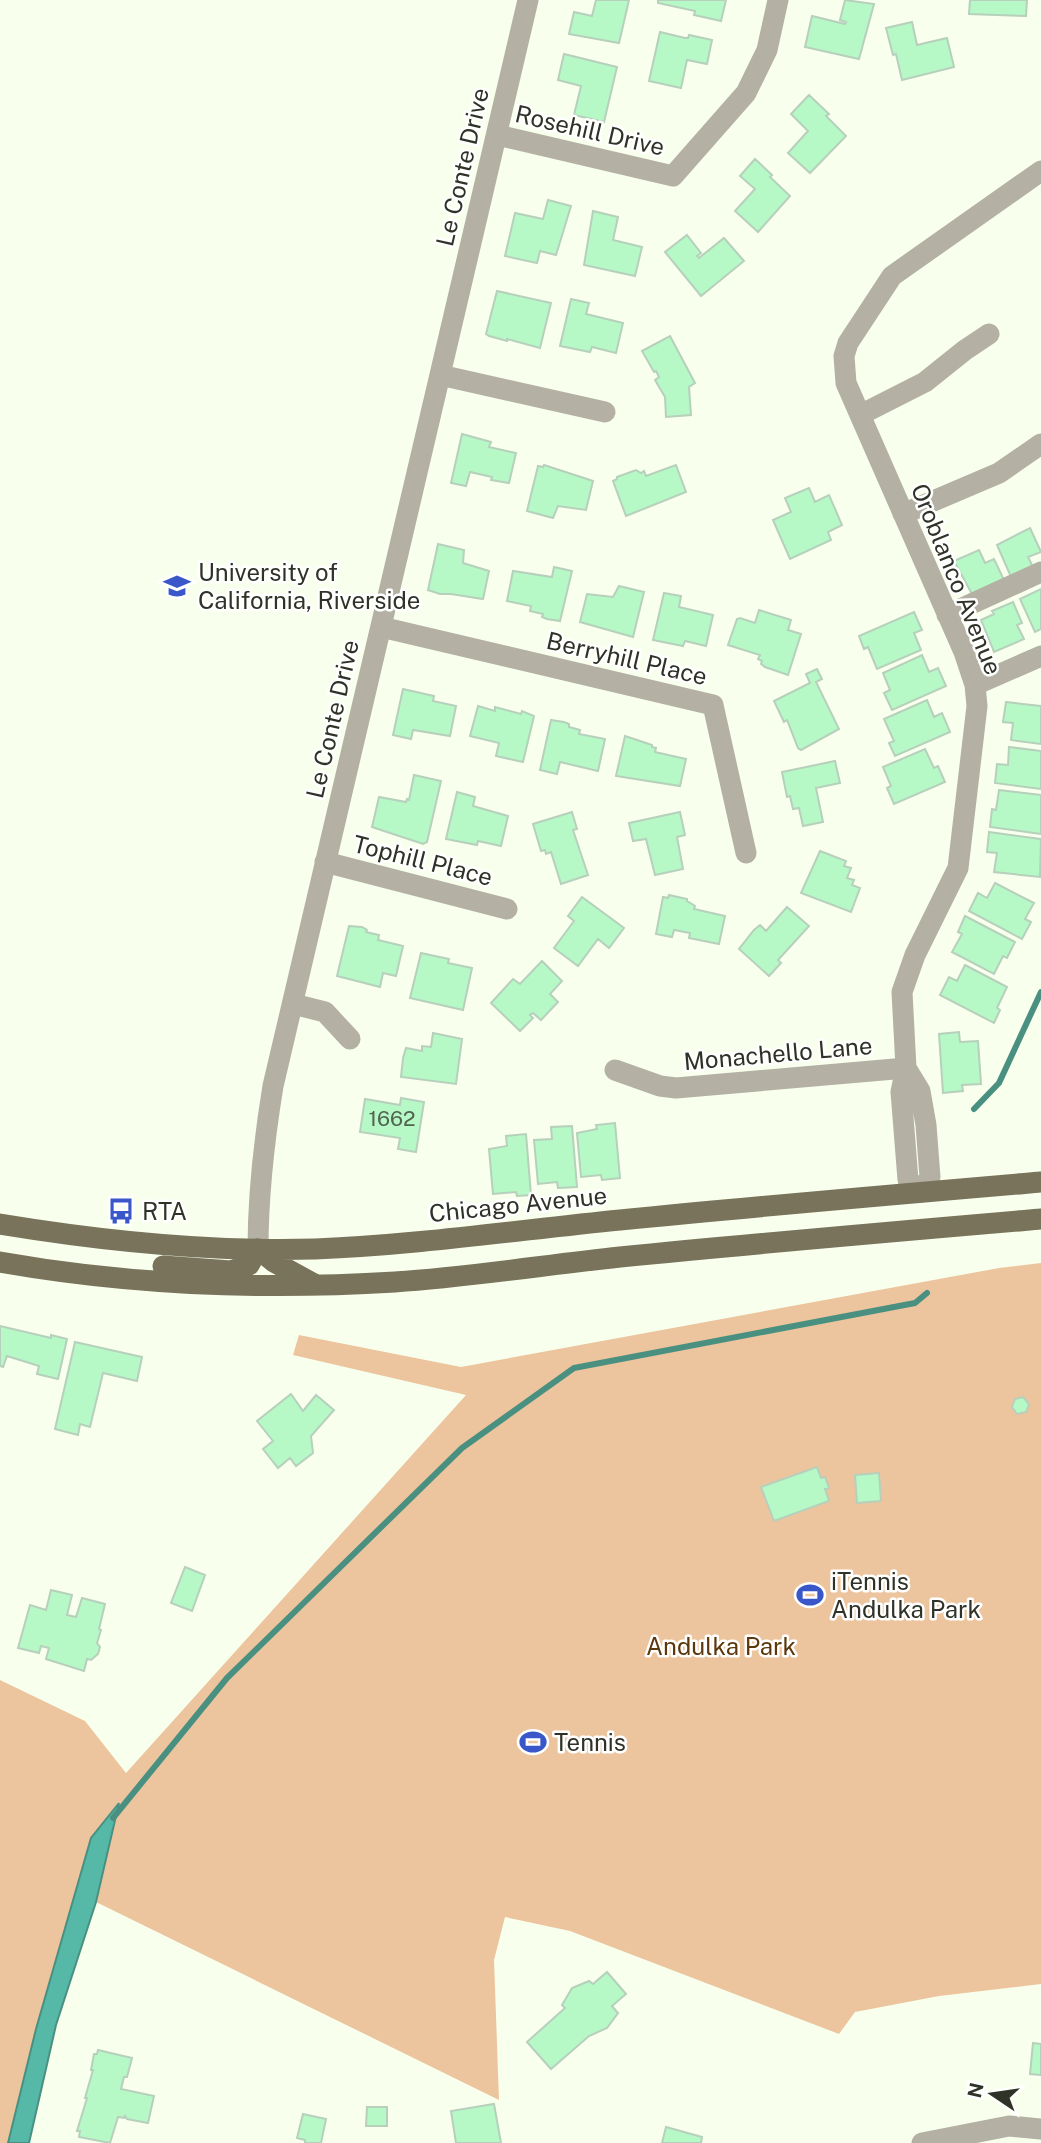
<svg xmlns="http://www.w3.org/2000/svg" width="1041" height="2143" font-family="'Public Sans',sans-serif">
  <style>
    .green { fill: #ecc59e }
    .water { fill: #56b9a8; stroke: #4a9081; stroke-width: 2 }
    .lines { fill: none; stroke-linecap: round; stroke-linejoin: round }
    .stream { stroke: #4a9081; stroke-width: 6 }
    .building { fill: #b6f9c7; stroke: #b6d0bc; stroke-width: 2 }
    .minor { stroke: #b4b1a4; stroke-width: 21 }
    .major { stroke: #79735c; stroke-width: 21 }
    .labels { text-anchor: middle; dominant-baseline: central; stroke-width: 5; stroke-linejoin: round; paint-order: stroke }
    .number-label { font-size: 21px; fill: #51644f }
    .street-label { font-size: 24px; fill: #2f3227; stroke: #fff }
    .poi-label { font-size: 24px; fill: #2f3227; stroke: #fff; text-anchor: start }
    .park-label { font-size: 24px; fill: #5b370b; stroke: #fff }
  </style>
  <rect width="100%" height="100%" fill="#f8ffed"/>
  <path class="green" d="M1041,1263v721l-102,12 -84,16 -16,22 -269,-103 -65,-14 -11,43 5,140 -403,-198 -40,123 -27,118h-29v-463l85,41 41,52 340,-378 -173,-40 6,-20 162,32 538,-99z"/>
  <path class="water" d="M119,1803l-23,99 -40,123 -27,118h-21l28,-114 55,-191z"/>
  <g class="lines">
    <path class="stream" d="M974,1109l25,-26 42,-91
      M113,1818l114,-140 235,-230 112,-80 341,-65 12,-10"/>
  </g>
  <path class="building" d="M596,0h33l-10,43 -50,-9 5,-22 18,4z
    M658,0h68l-5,21 -27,-6 1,-4 -37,-8z
    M845,0l29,4 -15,55 -54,-12 7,-31 33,8 1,-2 -6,-2z
    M970,0h57l-1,16 -57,-2z
    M912,22l5,23 30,-7 7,29 -52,13 -6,-26 -3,1 -7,-27z
    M660,32l25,6h3l1,-3 23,5 -5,24 -20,-4 -6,28 -32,-7z
    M564,54l53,13 -13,55 -30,-7 7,-29 -23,-6z
    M809,95l20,19 -3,2 20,20 -36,37 -22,-20 20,-22 -17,-17z
    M755,159l17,16 -2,2 20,19 -32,36 -23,-21 20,-22 -15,-13z
    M548,200l23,6 -15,49 -16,-4 -3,12 -32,-7 10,-43 28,6z
    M593,211l25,6 -5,23 29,7 -7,29 -51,-11z
    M687,235l14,18 -4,3 2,2 25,-20 20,23 -43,35 -36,-44z
    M497,291l54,12 -11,45 -33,-9v2l-18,-5 -3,-2z
    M571,299l18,4 -3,11 37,9 -7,30 -24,-6 -2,5 -30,-6z
    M670,336l25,47 -6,4 2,28 -25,2 -1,-20 -10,-17 4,-3 -3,-6 -2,1 -12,-21z
    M462,434l29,8 -2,5 27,6 -7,30 -18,-3 1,-3 -22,-5 -4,14 -15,-3z
    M544,465l49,16 -7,29 -28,-4 -5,12 -26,-7 11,-45 5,1z
    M676,465l10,27 -60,24 -13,-35 4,-2v-2l19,-7 5,3 3,-2 2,5z
    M809,488l6,14 14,-7 13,30 -14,7 3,8 -41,19 -17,-39 18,-8 -6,-14z
    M1030,528l11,24 -13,5 5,10 -22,10 -14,-32z
    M438,544l26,6 -1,13 26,8 -6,28 -32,-5h-11l-12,-4z
    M979,550l6,13 9,-4 10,21 -32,14 -18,-33z
    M554,567l18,4 -12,50 -13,-2 -5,-2 1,-3 -13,-3 1,-5 -24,-5 6,-30 39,6z
    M619,586l25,6 -11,45 -53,-15 7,-28 26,3z
    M1041,589v40l-6,3 -15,-33z
    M664,593l17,3 -2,11 34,8 -7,31 -21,-5 -2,5 -30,-6z
    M1013,602l9,21 -5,2 7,14 -30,13 -13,-32 13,-6 -2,-3z
    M759,610l32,10 -3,10 13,4 -13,41 -23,-8 -4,-3 1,-3 -4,-2 2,-4 -32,-10 9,-26 3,-1 15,5z
    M914,612l8,18 -8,3 7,17 -44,19 -9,-22 -4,2 -5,-13z
    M922,655l7,17 9,-4 8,18 -54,24 -8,-17 6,-3 -7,-17z
    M817,669l5,10 -6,3 23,47 -38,21 -3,-2 -11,-28 -3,2 -10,-21 36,-18 -4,-9z
    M403,689l31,7 -1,5 23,5 -6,30 -37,-6 -2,9 -18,-4z
    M927,700l7,17 8,-4 8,19 -55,24 -6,-13 5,-2 -10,-22z
    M1006,702l35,4v38l-30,-4 2,-17 -10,-1z
    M478,706l17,5v-4l26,7 1,-3 12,5 -11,46 -27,-6 3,-13 -29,-7z
    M551,720l13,2 5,2v3l11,3 -1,4 26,5 -7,32 -38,-9 -3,12 -17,-4z
    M625,736l27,9v2l4,1 -1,4 31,7 -6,27 -64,-10z
    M1009,747l32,4v38l-46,-6 2,-19 11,1z
    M925,749l9,19 4,-2 7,16 -51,22 -7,-16 4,-2 -8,-19z
    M835,761l5,22 -24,5 7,34 -20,4 -4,-18 -6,1 -3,-13 -3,1 -5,-25z
    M414,775l27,6 -14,61 -4,2 -51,-17 7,-30 27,5 1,-3 2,1z
    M999,790l42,5v39l-51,-7 2,-18 4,1z
    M457,792l18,5 -2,9 35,10 -7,30 -23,-5 -1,4 -31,-6z
    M572,812l5,17 -4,1 15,45 -27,9 -10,-32 -5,2 -1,-4 -4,1 -8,-27z
    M680,812l5,23 -8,2 6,32 -28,6 -9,-36 -13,2 -4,-18z
    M989,832l52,7 -1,38 -46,-5 3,-19 -10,-1z
    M820,851l26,10 -2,5 7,2 -4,10 7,2 -2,5 8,3 -9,24 -50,-19z
    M995,883l39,20 -9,16 6,3 -9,17 -53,-28 9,-18 9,5z
    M669,895l18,4v2l8,5 -1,3 31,7 -6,28 -30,-6 1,-5 -16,-3 -2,7 -16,-3 7,-37 5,1z
    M582,897l42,31 -15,20 -11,-9 -20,27 -24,-18 20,-27 -6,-5z
    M787,907l22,19 -31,34 3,3 -12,13 -30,-27 15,-19 6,-5 6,6z
    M965,916l50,26 -8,16 -4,-2 -9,18 -42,-22 10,-18 -4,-2z
    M349,926l13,1 5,3 -1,2 13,3 -1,5 25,6 -7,30 -13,-3 -3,14 -43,-11z
    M421,953l28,6 -1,4 24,5 -9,42 -53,-12z
    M542,961l20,20 -12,13 8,8 -17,18 -8,-7 -3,2 3,3 -13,13 -29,-28 22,-24 7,5z
    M965,965l42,22 -10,21 3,2 -6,13 -54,-28 9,-18 8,4z
    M959,1032l1,10 18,-1 3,43 -19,1 1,6 -20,2 -4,-59z
    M433,1033l29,6 -6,45 -55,-7 2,-19 3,-10 16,3v-5l9,1z
    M401,1098l23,4 -8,50 -18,-3 2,-11 -40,-6 5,-33 35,6z
    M615,1123l5,55 -18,2 -1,-5 -20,2 -4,-44 20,-4 -1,-4z
    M572,1126l5,61 -19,1 -1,-6 -19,2 -4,-44 18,-1 -1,-12z
    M526,1134l5,61 -14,1 -1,-4 -23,2 -4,-45 18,-3 -1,-10z
    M0,1326l51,12v-3l16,4 -9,40 -21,-5 2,-8 -32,-10 -4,11 -3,-1z
    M75,1342l67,15 -5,24 -34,-8 -13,54 -10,-3 -2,11 -23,-6z
    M291,1394l12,17 13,-16 18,15 -23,26 2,17 -17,13 -6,-8 -12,10 -15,-19 10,-8 -16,-20z
    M1023,1397l6,7 -3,8 -9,2 -5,-7 3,-8z
    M817,1467l4,11 4,-1 4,11 -4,1 4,12 -55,20 -13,-34z
    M879,1473l2,28 -24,2 -2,-28z
    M185,1567l20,8 -13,36 -21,-8z
    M51,1590l21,5 -5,20 9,2 6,-19 23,6 -6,25 2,1 -4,13 3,4 -2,7 -7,6 -4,-1 -3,12 -38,-12 3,-11 -8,-2 -2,7 -21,-5 12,-43 16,5z
    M607,1972l19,22 -14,12 6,7 -11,15 -18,8 -38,33 -24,-27 38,-34 -3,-3 10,-17 17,-7 4,3z
    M1033,2043l8,1v31l-11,-1z
    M98,2050l34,8 -5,19h-3l-3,12 33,7 -6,27 -21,-4 -2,-3 -1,2 -6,-1 -8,26 -31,-6 1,-6h-3l10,-33h-2l8,-28h-2l3,-16h3z
    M494,2104l7,39h-45l-5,-32z
    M367,2107h20v19h-21z
    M303,2114l23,5 -5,24h-16v-3l-8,-2z
    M666,2127l36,10 -1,6h-39z"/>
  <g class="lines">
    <path class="minor" d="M497,135l176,41 73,-83 21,-43 11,-50
      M440,375l165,37
      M860,415l65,-33 40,-32 24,-16
      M903,514l96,-41 42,-29
      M947,615l94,-43
      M381,627l332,78 33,148
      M975,685l66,-29
      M325,862l182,47
      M293,1004l32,8 25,27
      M906,1068l14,23 6,34 4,52 -9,15 -13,-12 -7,-88 5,-24 -4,-76 13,-37 43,-87 19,-162 -2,-21 -11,-33 -118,-269 -2,-27 4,-13 44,-67 149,-105
      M615,1070l45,16 16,2 230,-20
      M258,1249c0,-55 6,-108 15,-163l255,-1086
      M922,2143l87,-17 32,3"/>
    <path class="major" d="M0,1224c103,17 211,28 315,25 102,-4 204,-19 305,-29 140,-14 281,-26 421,-38
      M258,1249l16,13 42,23
      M0,1262c130,23 263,28 395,20 75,-5 150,-17 225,-25 140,-14 281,-26 421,-38
      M163,1266l68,5 18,-6 9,-16"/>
  </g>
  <defs>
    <g id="university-bare" transform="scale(2.1)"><path d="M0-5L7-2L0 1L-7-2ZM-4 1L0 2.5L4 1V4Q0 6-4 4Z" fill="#3957c9" stroke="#fff" stroke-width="2.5" paint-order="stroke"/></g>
    <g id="bus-bare" transform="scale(2.1)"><path d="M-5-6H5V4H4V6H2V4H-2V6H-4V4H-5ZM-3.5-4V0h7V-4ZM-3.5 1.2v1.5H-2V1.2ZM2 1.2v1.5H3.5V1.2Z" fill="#3957c9" stroke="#fff" stroke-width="2.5" paint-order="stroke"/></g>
    <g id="stadium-bare" transform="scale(2.1)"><path d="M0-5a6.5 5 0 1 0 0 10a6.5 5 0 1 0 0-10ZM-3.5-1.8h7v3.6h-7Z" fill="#3957c9" stroke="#fff" stroke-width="2.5" paint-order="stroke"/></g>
  </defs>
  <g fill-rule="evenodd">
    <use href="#university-bare" x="177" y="586"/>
    <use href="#bus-bare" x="121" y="1211"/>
    <use href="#stadium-bare" x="810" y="1595"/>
    <use href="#stadium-bare" x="533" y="1742"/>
  </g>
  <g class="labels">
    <g class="number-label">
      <text x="392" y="1118">1662</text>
    </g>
    <g class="street-label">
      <text transform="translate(590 130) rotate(13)">Rosehill Drive</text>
      <text transform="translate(462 167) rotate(-77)">Le Conte Drive</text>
      <text transform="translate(957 579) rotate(68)">Oroblanco Avenue</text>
      <text transform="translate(627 658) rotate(13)">Berryhill Place</text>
      <text transform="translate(332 719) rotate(-77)">Le Conte Drive</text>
      <text transform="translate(423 860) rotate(14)">Tophill Place</text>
      <text transform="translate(778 1053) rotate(-5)">Monachello Lane</text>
      <text transform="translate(518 1204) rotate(-6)">Chicago Avenue</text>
    </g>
    <g class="poi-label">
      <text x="198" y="572">University of<tspan x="198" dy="28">California, Riverside</tspan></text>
      <text x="142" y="1211">RTA</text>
      <text x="831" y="1581">iTennis<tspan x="831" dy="28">Andulka Park</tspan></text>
      <text x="554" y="1742">Tennis</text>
    </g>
    <g class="park-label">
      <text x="721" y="1646">Andulka Park</text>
    </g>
  </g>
  <g transform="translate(992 2094) rotate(283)" stroke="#ffffff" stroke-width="5" paint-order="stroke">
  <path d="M0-5L12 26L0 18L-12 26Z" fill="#2f3227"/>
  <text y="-10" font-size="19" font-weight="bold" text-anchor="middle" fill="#2f3227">N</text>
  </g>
</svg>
